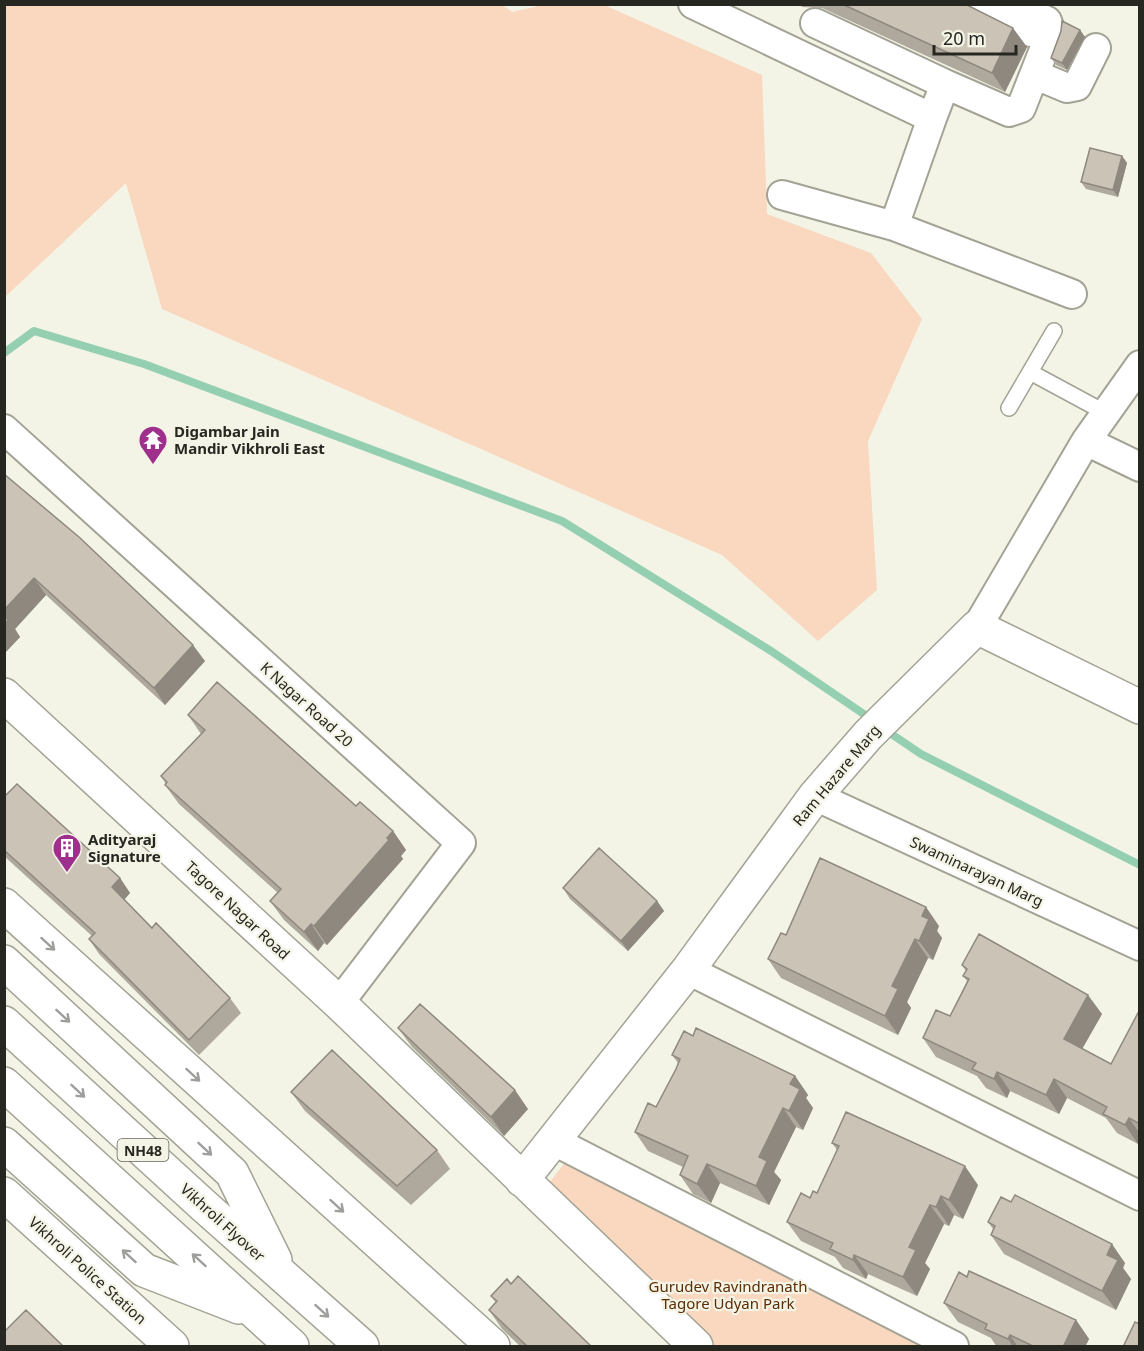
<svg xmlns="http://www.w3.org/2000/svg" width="1144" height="1351" font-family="'Noto Sans',sans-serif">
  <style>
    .green { fill: #fad7bf }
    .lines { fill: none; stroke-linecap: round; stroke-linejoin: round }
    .stream { stroke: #95cfb2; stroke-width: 8 }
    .service-casing { stroke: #a2a395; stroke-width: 18 }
    .minor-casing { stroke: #a2a395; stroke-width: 32 }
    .tertiary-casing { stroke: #a2a395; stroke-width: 36 }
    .trunk-casing { stroke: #a2a395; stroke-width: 36 }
    .service { stroke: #fff; stroke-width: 15 }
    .minor { stroke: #fff; stroke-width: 28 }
    .tertiary { stroke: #fff; stroke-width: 33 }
    .trunk { stroke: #fff; stroke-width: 33 }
    .wall { fill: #afa89d }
    .shaded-wall { fill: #8e887f }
    .building { fill: #cbc3b6; stroke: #8e887f; stroke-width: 1.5 }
    .oneway { stroke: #9e9e9c }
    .labels { text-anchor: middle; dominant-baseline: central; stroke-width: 4.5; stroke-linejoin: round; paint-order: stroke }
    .shield { fill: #f3f4e5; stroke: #64645c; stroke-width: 1.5 }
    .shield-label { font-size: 14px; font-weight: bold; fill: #272722 }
    .poi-label { font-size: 15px; font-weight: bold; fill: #272722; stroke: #f3f4e5; text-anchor: start }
    .street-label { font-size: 15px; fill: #272722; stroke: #f3f4e5 }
    .park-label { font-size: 15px; fill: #5b2d05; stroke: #f3f4e5 }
  </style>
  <rect width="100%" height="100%" fill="#f3f4e5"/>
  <path class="green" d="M501,4l11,8 31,-7h61l158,70 5,139 104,39 51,66 -54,122 9,149 -59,51 -96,-86 -560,-246 -36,-126 -121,114v-292z
    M571,1155l373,191h-236l-166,-154z"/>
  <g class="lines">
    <path class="stream" d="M4,353l30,-22 110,33 418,157 209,130 103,70
      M884,729l37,25 219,111"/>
    <g class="service-casing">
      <path id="service" d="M1054,331l-24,41 76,41
        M1009,408l21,-36"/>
    </g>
    <g class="minor-casing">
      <path id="minor" d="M693,4l239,114 -38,108 178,68
        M976,4l55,28
        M815,23l130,61
        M1036,75l31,13 10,-2 19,-38
        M932,118l13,-34 64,28 12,-4 30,-76 -4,-11 -33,-17
        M782,195l112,31
        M4,429l457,414 -122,160
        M1086,441l54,26
        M977,627l109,-186 54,-76
        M815,796l325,150
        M688,970l452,226
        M554,1141l400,205"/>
    </g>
    <g class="tertiary-casing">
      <path id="tertiary" d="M4,695l335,308 357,343
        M4,905l489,441
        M522,1180l166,-210 127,-174 53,-61 109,-108 163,80
        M4,1194l168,152"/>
    </g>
    <g class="trunk-casing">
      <path id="trunk" d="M4,962l228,211 43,87
        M4,1023l199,182 159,141
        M4,1084l288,262
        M4,1144l140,126 95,37"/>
    </g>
    <use href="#service" class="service"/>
    <use href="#minor" class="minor"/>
    <use href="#tertiary" class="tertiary"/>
    <use href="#trunk" class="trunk"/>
  </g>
  <path class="wall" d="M800,4h165l62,43 -22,45 -183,-84 -20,-1z
    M1080,30l5,7 -18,33 -11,-5 -5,-7 10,-27z
    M1122,156l5,7 -9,34 -32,-8 -5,-7z
    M4,474l201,187 -40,44 -119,-110 -31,34 5,8 -16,17z
    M188,715l168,91 37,25 13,19 -5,6 2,3 -76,86 -3,-2 -6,8 -34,-31 -14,-19 8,-8 -99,-89 -14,-19 1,-1 -5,-8 40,-42z
    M4,797l116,81 10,15 -6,7 28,28 78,70 11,15 -42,42 -100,-101 -10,-15 3,-3 -88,-80z
    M563,888l94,13 7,10 -36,40 -58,-52z
    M939,926l-2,5 5,7 -9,22 -5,-2 -21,44 4,6 -13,27 -117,-57 -13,-19 18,-24z
    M962,965l140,49 -20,35 29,15 29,-53v131l-2,2 -21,-11 -11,-15 -39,-20 -8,16 -49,-23 -3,7 -21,-10 -9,-12 -41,-19 -13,-19 27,-22 17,-35 -4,-5 3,-5z
    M398,1028l130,81 -24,27 -92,-89z
    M672,1055l123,21 13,19 -2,3 7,10 -10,22 -7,-3 -22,45 7,8 -12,25 -49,-22 -9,20 -18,-9 -13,-19 3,-8 -35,-16 -13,-19 21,-25 20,-38 2,-6z
    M291,1092l146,58 13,19 -39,36 -106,-94z
    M832,1143l146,42 -15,34 -9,-4 -5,11 -5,-2 -19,39 5,6 -13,27 -49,-22 -2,5 -23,-11 -8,-11 -34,-16 -14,-19 23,-24 7,-5 20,-43z
    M988,1222l137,41 -2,5 8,11 -15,31 -112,-56 -13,-19 2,-6z
    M967,1277l109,43 13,19 -4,8h-88l-6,-9 -33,-16 -14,-19z
    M511,1284l81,63h-71l-19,-18 -13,-19 7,-7 -5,-7z"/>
  <path class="shaded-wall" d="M1013,28l14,19 -22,45 -13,-19z
    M1080,30l5,7 -18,33 -5,-7z
    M1122,156l5,7 -9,34 -5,-7z
    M34,578l12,17 -31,34 5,8 -16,17v-44z
    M193,645l12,16 -40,44 -11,-17z
    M393,831l13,19 -5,6 2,3 -76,86 -13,-19z
    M120,878l10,15 -8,9 -10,-15z
    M657,901l7,10 -36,40 -7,-10z
    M926,907l13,19 -2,5 5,7 -9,22 -14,-19 3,-25z
    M311,924l13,19 -6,8 -14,-19z
    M915,939l13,19 -21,44 4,6 -13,27 -13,-19 7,-30z
    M1088,995l14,19 -25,44 -13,-19z
    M997,1072l13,19 -3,7 -13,-19z
    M795,1076l13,19 -2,3 7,10 -10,22 -14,-19 1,-27z
    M1054,1079l13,19 -8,16 -13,-19z
    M515,1090l13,19 -24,27 -13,-19z
    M783,1108l13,19 -22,45 7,8 -12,25 -13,-19 3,-29z
    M1129,1118l11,16v8l-2,2 -13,-19z
    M707,1164l13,19 -9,20 -14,-19z
    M965,1166l13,19 -15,34 -14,-19z
    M941,1196l13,19 -5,11 -13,-19z
    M930,1205l14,19 -19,39 5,6 -13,27 -14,-19 6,-30z
    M1112,1244l13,19 -2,5 8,11 -15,31 -14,-19 5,-36z
    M854,1255l14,19 -2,5 -13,-19z
    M1076,1320l13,19 -4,8h-22z
    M1010,1335l8,12h-5l-5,-8z"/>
  <path class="building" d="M842,4h123l48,24 -21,45z
    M1062,21l18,9 -18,33 -11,-5 10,-27z
    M1090,148l32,8 -9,34 -32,-8z
    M4,474l75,63 114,108 -39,43 -120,-110 -30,32z
    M4,616l4,4 -4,4z
    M217,682l139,124 4,-4 33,29 -6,7 2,2 -75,86 -3,-2 -7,8 -34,-31 11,-12 -116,-104 2,-3 -6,-6 44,-46 -17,-15z
    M17,784l103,94 -8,9 40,41 4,-5 74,75 -41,42 -100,-101 6,-6 -91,-83v-53z
    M599,848l58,53 -36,40 -58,-53z
    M820,858l106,49 -4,9 7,3 -10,22 -4,-2 -23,47 6,3 -13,27 -117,-57 13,-26 5,2z
    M979,934l109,61 -24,44 47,25 28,-53h1v113l-11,-6 -4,7 -22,-11 4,-7 -53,-28 -8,16 -49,-23 -3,7 -22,-10 4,-6 -53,-25 13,-28 14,6 19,-37 -6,-3 4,-7 -5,-4z
    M420,1004l95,86 -24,27 -93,-89z
    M696,1028l99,48 -5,8 10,5 -11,22 -6,-3 -24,49 8,4 -11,25 -49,-22 -10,20 -17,-9 8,-19 -53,-24 13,-29 8,4 20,-38 4,-10 -8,-4 12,-24 9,5z
    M332,1050l105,100 -40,36 -106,-94z
    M846,1112l119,54 -16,34 -8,-4 -5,11 -6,-2 -21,42 7,3 -13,27 -49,-22 -1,5 -23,-11 3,-6 -46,-21 14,-29 9,5 3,-7 4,2 22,-47 -7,-3z
    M1015,1195l97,49 -5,11 11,5 -16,31 -111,-56 4,-9 -7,-4 13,-25 10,5z
    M969,1271l107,49 -13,27h-28l-25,-12 -2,4 -23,-10 2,-5 -43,-21 15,-31 8,5z
    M518,1276l74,71h-64l-39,-37 8,-9 -6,-5 16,-17 4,5z
    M26,1310l38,37h-60v-15z
    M1135,1322l5,2v23h-17z"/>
  <defs><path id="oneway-shaft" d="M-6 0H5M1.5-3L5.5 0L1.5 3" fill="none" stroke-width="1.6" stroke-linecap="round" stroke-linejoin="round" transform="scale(1.5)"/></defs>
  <g class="oneway">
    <use href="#oneway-shaft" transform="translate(48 944) rotate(42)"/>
    <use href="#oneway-shaft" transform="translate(63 1016) rotate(43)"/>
    <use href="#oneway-shaft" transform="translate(193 1075) rotate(42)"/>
    <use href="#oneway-shaft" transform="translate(78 1091) rotate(43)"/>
    <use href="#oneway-shaft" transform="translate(205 1149) rotate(43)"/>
    <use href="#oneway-shaft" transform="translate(337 1206) rotate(42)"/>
    <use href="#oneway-shaft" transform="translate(129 1256) rotate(-138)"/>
    <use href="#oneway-shaft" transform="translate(199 1260) rotate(-138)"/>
    <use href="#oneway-shaft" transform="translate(322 1311) rotate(42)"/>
  </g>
  <defs>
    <g id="temple-pin" transform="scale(1.5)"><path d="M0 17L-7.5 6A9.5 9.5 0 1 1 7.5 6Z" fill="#9f2f8d" stroke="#f3f4e5"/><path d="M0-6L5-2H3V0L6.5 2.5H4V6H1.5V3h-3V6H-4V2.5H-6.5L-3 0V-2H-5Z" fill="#fff"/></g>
    <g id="building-pin" transform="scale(1.5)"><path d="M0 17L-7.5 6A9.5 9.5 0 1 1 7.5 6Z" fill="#9f2f8d" stroke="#f3f4e5"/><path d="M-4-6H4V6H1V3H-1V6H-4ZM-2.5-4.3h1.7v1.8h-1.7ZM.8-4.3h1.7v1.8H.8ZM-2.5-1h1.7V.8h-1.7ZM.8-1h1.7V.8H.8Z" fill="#fff"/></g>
  </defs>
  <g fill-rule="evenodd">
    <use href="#temple-pin" x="153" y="440"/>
    <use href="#building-pin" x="67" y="848"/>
  </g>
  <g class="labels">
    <rect class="shield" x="117.5" y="1139" width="51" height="22" rx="4.5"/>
    <g class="shield-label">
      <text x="143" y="1150">NH48</text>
    </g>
    <g class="poi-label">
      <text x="174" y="431">Digambar Jain<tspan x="174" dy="17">Mandir Vikhroli East</tspan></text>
      <text x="88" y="839">Adityaraj<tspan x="88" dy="17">Signature</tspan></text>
    </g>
    <g class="street-label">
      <text transform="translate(307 704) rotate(42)">K Nagar Road 20</text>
      <text transform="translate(836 775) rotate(-50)">Ram Hazare Marg</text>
      <text transform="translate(977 871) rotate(25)">Swaminarayan Marg</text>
      <text transform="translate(238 910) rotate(43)">Tagore Nagar Road</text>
      <text transform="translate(223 1222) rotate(42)">Vikhroli Flyover</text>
      <text transform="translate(88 1270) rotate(42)">Vikhroli Police Station</text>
    </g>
    <g class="park-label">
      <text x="728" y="1286">Gurudev Ravindranath<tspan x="728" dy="17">Tagore Udyan Park</tspan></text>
    </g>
  </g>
  <rect width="1144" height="1351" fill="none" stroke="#272722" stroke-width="12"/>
  <path d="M934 45v9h82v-9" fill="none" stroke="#272722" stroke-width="3"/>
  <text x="943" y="45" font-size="18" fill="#272722" stroke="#f3f4e5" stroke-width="4.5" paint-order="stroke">20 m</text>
</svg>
